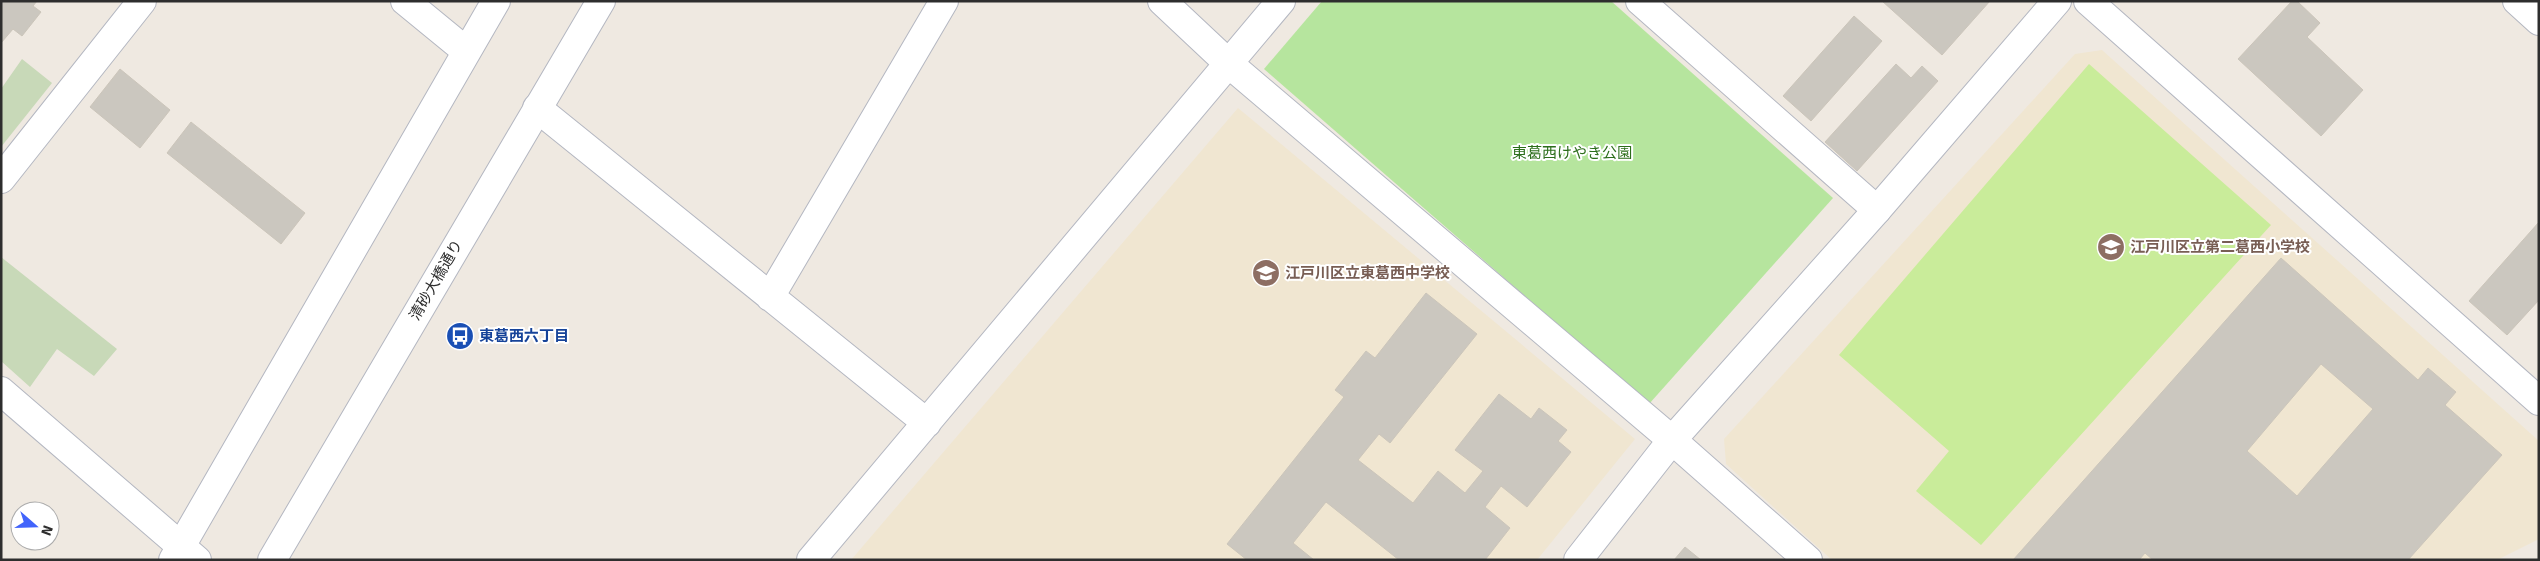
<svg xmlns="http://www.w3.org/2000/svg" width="2540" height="561" font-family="Signika,'Noto Sans JP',sans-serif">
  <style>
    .education { fill: #f0e6d1 }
    .green { fill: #b6e59e }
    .cemetery { fill: #c8d9b8 }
    .pitch { fill: #c9ec9a }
    .building { fill: #cbc7bf; stroke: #cbc5ba; fill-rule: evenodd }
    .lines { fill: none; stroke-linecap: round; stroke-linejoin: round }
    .street-casing { stroke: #b4b7c1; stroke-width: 30 }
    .secondary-casing { stroke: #b4b7c1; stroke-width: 30 }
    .street { stroke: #fff; stroke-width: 28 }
    .secondary { stroke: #fff; stroke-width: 28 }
    .labels { text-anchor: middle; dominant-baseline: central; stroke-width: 4; stroke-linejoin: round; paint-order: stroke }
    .park-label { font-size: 15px; fill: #2c6e1b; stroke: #fff }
    .education-label { font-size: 15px; font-weight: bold; fill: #785e54; stroke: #fff; text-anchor: start }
    .street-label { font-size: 15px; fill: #2e2e2e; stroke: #fff }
    .transit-label { font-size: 15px; font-weight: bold; fill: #164399; stroke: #fff; text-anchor: start }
  </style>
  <rect width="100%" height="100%" fill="#efe9e1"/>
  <path class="education" d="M2102,50l437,391v98l-42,21h-665l-106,-96 -2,-25 351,-385z
    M1238,108l397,331 -98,121h-686z"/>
  <path class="green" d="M1322,1h289l222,197 -184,206 -385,-335z"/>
  <path class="cemetery" d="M22,59l30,24 -51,64v-58z
    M1,257l116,92 -23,27 -37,-27 -27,38 -29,-26z"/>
  <path class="pitch" d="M2089,64l182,161 -290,320 -65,-54 33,-40 -110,-96z"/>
  <path class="building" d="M1,1h36l-4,5 8,6 -19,24 -9,-7 -12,14z
    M1882,1h108l-48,54z
    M2292,1h5l23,22 -13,14 56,53 -42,46 -83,-77z
    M1854,16l28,25 -71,80 -28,-25z
    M1896,64l15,14 11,-12 16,15 -81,90 -32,-29z
    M120,69l50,41 -30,38 -50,-41z
    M191,122l114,91 -24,31 -114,-91z
    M2539,222v78l-32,35 -38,-34z
    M2281,258l137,122 10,-12 28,24 -11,13 57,50 -94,105h-255l-8,-7 -6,7h-126zM2321,364l52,45 -76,87 -50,-45z
    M1426,293l51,41 -87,109 -11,-9 -21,26 55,43 25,-32 27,22 18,-22 -28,-21 44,-56 32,25 8,-11 28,22 -9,11 13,11 -44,55 -26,-21 -16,21 25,21 -25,32h-86l-73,-58 -33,41 21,17h-67l-20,-16 117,-147 -9,-7 31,-39 9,7z
    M1685,547l16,13h-27z"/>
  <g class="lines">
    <g class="street-casing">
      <path id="street" d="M405,1l61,50
        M1162,1l66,62 444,377 136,120
        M1640,1l237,209
        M2517,1l22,20
        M537,108l390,315
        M1,179l141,-178
        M770,297l174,-296
        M1,391l196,169
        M811,560l470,-559"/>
    </g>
    <g class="secondary-casing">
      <path id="secondary" d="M2088,1l451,400
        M173,560l323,-559
        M272,560l329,-559
        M1578,560l94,-120 205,-230 180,-209"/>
    </g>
    <use href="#street" class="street"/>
    <use href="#secondary" class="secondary"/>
  </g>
  <defs>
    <g id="school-disc" transform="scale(1.4375)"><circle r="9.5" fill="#8d6e63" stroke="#fff"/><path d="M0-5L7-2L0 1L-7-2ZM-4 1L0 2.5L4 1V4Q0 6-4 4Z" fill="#fff"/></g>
    <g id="bus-disc" transform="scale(1.4375)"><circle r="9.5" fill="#1a4fb4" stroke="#fff"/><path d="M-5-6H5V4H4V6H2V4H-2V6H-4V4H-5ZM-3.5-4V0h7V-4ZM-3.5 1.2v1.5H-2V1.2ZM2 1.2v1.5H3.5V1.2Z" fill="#fff"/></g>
  </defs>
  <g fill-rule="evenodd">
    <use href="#school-disc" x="2111" y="247"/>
    <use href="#school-disc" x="1266" y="273"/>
    <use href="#bus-disc" x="460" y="336"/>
  </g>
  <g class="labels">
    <g class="park-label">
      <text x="1572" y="153">東葛西けやき公園</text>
    </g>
    <g class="education-label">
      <text x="2130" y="247">江戸川区立第二葛西小学校</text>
      <text x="1285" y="273">江戸川区立東葛西中学校</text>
    </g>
    <g class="street-label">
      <text transform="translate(436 280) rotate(-60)">清砂大橋通り</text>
    </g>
    <g class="transit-label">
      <text x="479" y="336">東葛西六丁目</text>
    </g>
  </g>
  <rect width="2540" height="561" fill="none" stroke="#2e2e2e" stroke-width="5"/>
  <g transform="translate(35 526) rotate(110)"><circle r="24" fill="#ffffff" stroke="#ababab"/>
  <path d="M0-4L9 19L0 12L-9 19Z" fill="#4264fb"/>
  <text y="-8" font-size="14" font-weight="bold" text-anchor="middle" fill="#2e2e2e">N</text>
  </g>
</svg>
